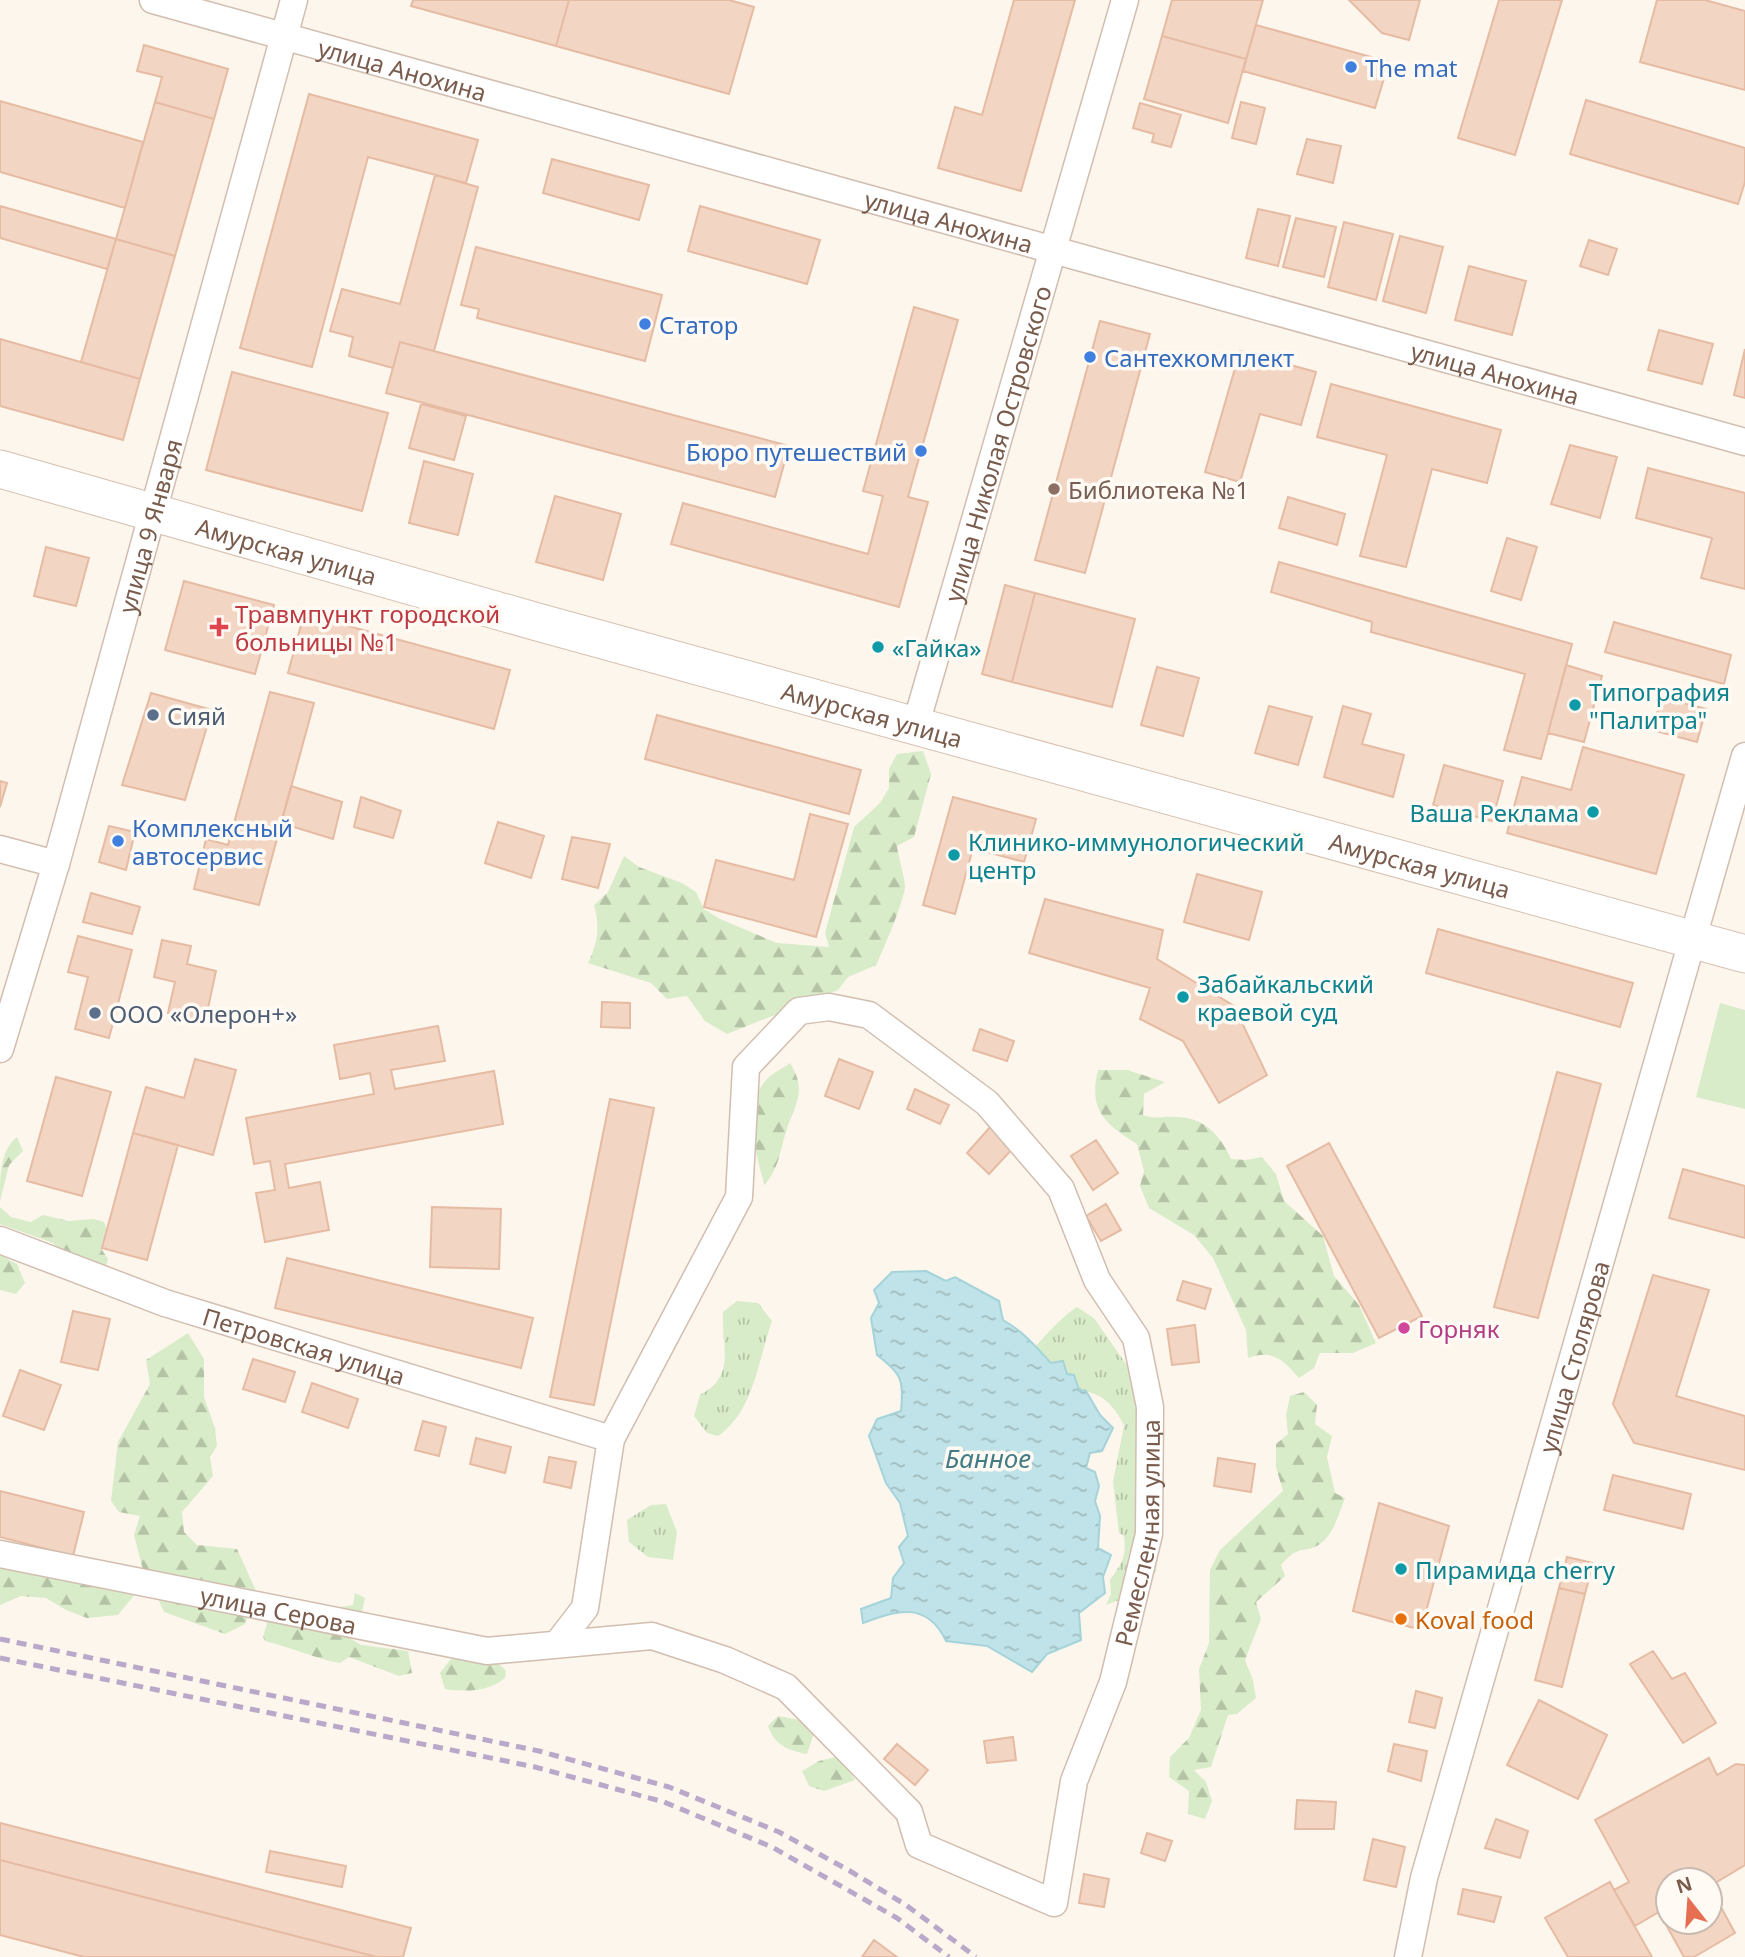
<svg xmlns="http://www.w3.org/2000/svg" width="1745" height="1957" font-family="'Noto Sans',sans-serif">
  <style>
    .grass { fill: url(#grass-tufts) }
    .forest { fill: url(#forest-firs) }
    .green { fill: #d8ecc9 }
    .water { fill: url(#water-ripples); stroke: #a5d3da; stroke-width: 2 }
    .building { fill: #f3d5c3; stroke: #e6bba3; stroke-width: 2 }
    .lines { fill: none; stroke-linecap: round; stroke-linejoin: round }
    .minor-casing { stroke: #d1beb0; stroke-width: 29 }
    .secondary-casing { stroke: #d6c0b0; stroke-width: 39 }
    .minor { stroke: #fff; stroke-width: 26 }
    .secondary { stroke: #fff; stroke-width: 37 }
    .rail { stroke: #b9a8c9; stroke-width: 5; stroke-dasharray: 10 7; stroke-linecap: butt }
    .shop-dot { fill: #3f7fe0; stroke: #fffaf3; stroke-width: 2.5 }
    .education-dot { fill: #8d6e63; stroke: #fffaf3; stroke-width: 2.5 }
    .health-dot { fill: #e0444e; stroke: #fffaf3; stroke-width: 2.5 }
    .culture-dot { fill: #0f9aa8; stroke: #fffaf3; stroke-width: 2.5 }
    .service-dot { fill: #5c6f8a; stroke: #fffaf3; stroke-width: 2.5 }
    .hotel-dot { fill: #d1479c; stroke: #fffaf3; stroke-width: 2.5 }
    .food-dot { fill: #e8710a; stroke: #fffaf3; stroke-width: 2.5 }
    .labels { text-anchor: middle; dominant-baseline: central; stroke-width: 7; stroke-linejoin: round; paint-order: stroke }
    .shop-label { font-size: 24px; fill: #366cbe; stroke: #fffaf3; text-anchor: start }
    .street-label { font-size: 24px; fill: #7a5c4d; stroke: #fffaf3 }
    .education-label { font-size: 24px; fill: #785e54; stroke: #fffaf3; text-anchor: start }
    .health-label { font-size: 24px; fill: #be3a42; stroke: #fffaf3; text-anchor: start }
    .culture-label { font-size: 24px; fill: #0d838f; stroke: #fffaf3; text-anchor: start }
    .service-label { font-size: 24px; fill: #4e5e75; stroke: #fffaf3; text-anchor: start }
    .hotel-label { font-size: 24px; fill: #b23c85; stroke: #fffaf3; text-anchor: start }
    .food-label { font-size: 24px; fill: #c56008; stroke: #fffaf3; text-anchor: start }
    .water-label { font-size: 26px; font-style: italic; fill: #437c86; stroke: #fffaf3 }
  </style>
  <defs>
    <pattern id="grass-tufts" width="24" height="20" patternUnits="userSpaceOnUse" patternTransform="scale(1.75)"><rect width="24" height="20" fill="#d8ecc9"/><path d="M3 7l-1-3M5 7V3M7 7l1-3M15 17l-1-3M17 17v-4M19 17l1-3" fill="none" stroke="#b4c2a5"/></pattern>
    <pattern id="forest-firs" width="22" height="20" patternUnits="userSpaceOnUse" patternTransform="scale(1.75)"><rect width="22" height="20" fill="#d8ecc9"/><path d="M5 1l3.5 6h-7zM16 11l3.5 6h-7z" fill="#b4c2a5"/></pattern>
    <pattern id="water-ripples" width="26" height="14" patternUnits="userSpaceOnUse" patternTransform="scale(1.75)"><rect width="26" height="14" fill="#bfe3e8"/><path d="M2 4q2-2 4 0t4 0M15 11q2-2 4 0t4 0" fill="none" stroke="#a0bbbe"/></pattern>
  </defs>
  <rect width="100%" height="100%" fill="#fdf6ec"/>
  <path class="grass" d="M737,1301l21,2 14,18c-14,39 -18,91 -54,115l-11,-3 -13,-17 6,-21c37,-20 21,-47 23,-83z
    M1077,1307l17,11 39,56 24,178 -1,20 -32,26 -18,7 5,-11 -1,-14c11,-15 17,-24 14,-44l-5,-3 -6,-51 11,-57c-11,-20 -21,-32 -45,-35l-5,-14 -7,-2 -33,-25c7,-10 33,-37 43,-42z
    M666,1504l11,28 -4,28 -25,-3 -19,-15 -2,-22 24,-15z"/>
  <path class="forest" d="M923,751l8,23 -17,63 -17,9c1,9 9,37 8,42 -4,20 -20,58 -29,77l-28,12 -10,13 -111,44 -22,-13 -18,-25 -20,3 -16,-16 -63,-20c10,-21 12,-35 6,-58l14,-13 16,-36 15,11 43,16 14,9 8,17 16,10 57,24 52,4 -4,-14 29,-106 26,-24 9,-15v-19l8,-15z
    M790,1063c19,30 3,43 -5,72 -6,21 -6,31 -20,50 -10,-29 -22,-80 2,-106 6,-6 16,-11 23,-16z
    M1098,1070h29l38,12 -21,12 -1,21c15,5 18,1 33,2 28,0 44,18 55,42l15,1 16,-3 14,17 8,27 39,35 11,40 25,29 17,38 -23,10h-33l-6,15 -15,10c-16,-18 -26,-29 -51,-20l-2,-28 -33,-72 -19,-23 -45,-27 -9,-22 4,-15 -7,-27c-32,-20 -49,-34 -39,-74z
    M17,1137l6,14 -14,14 -9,36c0,-24 0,-51 17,-64z
    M0,1207l11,10 20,5 12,-7 26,6 25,-2 10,3 5,12 -7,16 6,9 -3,13 -37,-13 -15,-16 -53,-19z
    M0,1255l17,9 8,19 -9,11 -16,-4z
    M188,1333l16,26v38l11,31 2,18 -7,11 3,19 -31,36 2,20 13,13 40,4 20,44 -12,31 -20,10 -61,-22 -12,-27 -12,3 -22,27 -31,3 -21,-8 -20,-12 -25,-2 -21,9v-41l144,10 -10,-39 6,-19 -21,-4 -8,-11 7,-59 32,-58 -4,-24z
    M1304,1392l13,13 -2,19 17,12 -5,21 8,36 10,5c-6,15 -11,36 -25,46 -16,11 -19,-2 -39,21l4,11 -29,26 5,17 -16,41 8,20 3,18 -19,16 -9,1 -17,52 -17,3 12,12 6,19 -7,18 -17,-5 1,-23 -20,-14 1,-20 19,-19 12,-28 -2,-41 10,-26 1,-73 10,-20 63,-59 -7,-24v-23l12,-10 -2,-19 4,-19z
    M355,1593l10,5 -3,13 -14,26 13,8 47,6 4,22 -13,3 -50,-19 -9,6c-24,-4 -50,-16 -75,-22l-2,-4 5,-17 -3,-20 14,-5c24,14 47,15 74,10z
    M457,1651l39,10 10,10 -1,7c-17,14 -40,14 -60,11l-5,-16z
    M778,1716l27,5 10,9 -8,24c-19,-4 -32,-8 -39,-28z
    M840,1756l15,24 -31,11 -15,-5 -7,-15 17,-10z"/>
  <path class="green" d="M1720,1003l25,7v99l-49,-12z"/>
  <path class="water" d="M926,1271l20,10 9,-4 44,24 4,19c21,12 32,26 48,43l12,-2 4,13 7,1 5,15 7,1 14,24 13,13 -11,23 -12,2 -4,15 9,4 4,14 -4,15 5,15 -2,32 13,7 -8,22 2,16 -26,20 2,27 -34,14 -15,18 -45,-26 -41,-5c-19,-40 -49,-31 -83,-18l-2,-14 30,-11 2,-20 11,-15 -5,-16 9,-11 -8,-33 -14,-20 -17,-47 8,-17 24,-8c3,-31 1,-37 -24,-56l-6,-37 8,-15 -5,-13 18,-18z"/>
  <path class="building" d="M413,0h156l-13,46 -145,-40z
    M569,0h160l25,7 -25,87 -173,-48z
    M1014,0h61l-54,191 -83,-23 17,-61 27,8z
    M1172,0h91l-17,59 -84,-23z
    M1349,0h71l-11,40 -27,-7z
    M1499,0h63l-47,155 -57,-17z
    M1657,0h48l40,11v79l-105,-28z
    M1256,25l133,37 -14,46 -132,-37z
    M1162,36l84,23 -18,64 -84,-24z
    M144,45l84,24 -14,50 -59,-17 7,-25 -25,-6z
    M309,94l169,46 -12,43 -98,-26 -56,210 -72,-19z
    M1586,100l159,48v34l-7,22 -168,-50z
    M0,101l143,41 -18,66 -125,-36z
    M155,102l59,17 -39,137 -59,-17z
    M1241,102l24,6 -9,36 -24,-6z
    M1140,103l41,12 -10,32 -19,-5 2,-8 -21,-6z
    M1307,139l34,7 -8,37 -36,-9z
    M552,159l97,26 -10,35 -96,-27z
    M435,175l43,12 -44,164 -34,-9 -7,26 -44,-12 4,-19 -23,-6 12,-42 58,15z
    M0,206l116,33 -9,30 -107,-31z
    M700,206l120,34 -13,44 -119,-33z
    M1258,209l32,7 -12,50 -32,-8z
    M1296,218l40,9 -12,50 -41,-10z
    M1344,222l49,12 -17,66 -48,-13z
    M1344,222l49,12 -17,66 -48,-13z
    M1400,236l43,11 -17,66 -43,-12z
    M116,239l59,17 -35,123 -59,-17z
    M1589,240l28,9 -9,26 -28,-9z
    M476,247l186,48 -17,66 -168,-43 2,-9 -18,-4z
    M1469,266l57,15 -14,54 -57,-15z
    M914,307l44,13 -50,177 20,5 -29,105 -228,-63 12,-41 185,51 15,-58 -20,-5z
    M1100,321l50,13 -65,239 -50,-13z
    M1659,330l54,14 -11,40 -54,-14z
    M0,339l140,40 -17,61 -123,-34z
    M400,342l389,104 -14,51 -389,-104z
    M1745,349v49l-11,-3z
    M1240,351l76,21 -15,53 -41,-11 -20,68 -35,-10z
    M232,372l156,41 -26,98 -156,-41z
    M1331,384l170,46 -14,53 -55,-14 -26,98 -46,-11 27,-101 -70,-18z
    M421,404l45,12 -12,44 -45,-12z
    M1570,445l47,12 -17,61 -49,-14z
    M424,461l49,13 -15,61 -49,-12z
    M1648,468l97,25v96l-44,-11 11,-40 -76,-20z
    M555,496l66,18 -18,66 -67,-18z
    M1288,497l57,17 -8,31 -58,-17z
    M1507,538l30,9 -16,53 -30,-9z
    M46,547l43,11 -13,48 -42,-10z
    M1279,562l293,82 -31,115 -37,-9 21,-76 -154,-42 1,-10 -101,-30z
    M184,581l90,24 -19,69 -90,-24z
    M1005,585l30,8 -23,89 -30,-8z
    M1035,593l100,26 -23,88 -100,-25z
    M304,614l206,56 -16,59 -206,-56z
    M1614,622l117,33 -7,29 -119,-32z
    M878,640l6,3 1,7 -7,4 -5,-3 -1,-7z
    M1566,665l36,11 -18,66 -36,-9z
    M1157,667l42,11 -16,58 -42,-11z
    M270,692l44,11 -55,202 -65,-16 12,-50 22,6z
    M151,693l61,17 -27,90 -63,-15z
    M1662,697l44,12 -9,33 -45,-12z
    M1269,706l43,11 -14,48 -43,-12z
    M1343,706l28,8 -9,30 42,11 -11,42 -69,-20z
    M657,715l204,55 -12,44 -204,-55z
    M1583,747l101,28 -28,99 -149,-41 15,-56 49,13z
    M1444,765l59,16 -11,40 -59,-16z
    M0,781l7,2 -7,24z
    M291,786l51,16 -9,37 -52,-16z
    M361,797l40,14 -8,27 -39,-11z
    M953,797l83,22 -12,43 -51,-14 -18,66 -32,-9z
    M810,814l38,10 -32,113 -112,-30 12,-47 78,20z
    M498,822l46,14 -13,42 -46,-15z
    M109,826l26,6 -9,38 -27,-8z
    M572,837l38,7 -12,44 -36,-9z
    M1197,874l65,18 -13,48 -65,-18z
    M91,893l49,14 -8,27 -49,-12z
    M1045,899l118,31 -6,29 77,47 33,69 -48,28 -36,-62 -43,-22 10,-31 -121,-35z
    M1438,929l195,54 -13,44 -194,-54z
    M78,936l54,14 -23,88 -34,-9 13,-52 -20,-5z
    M162,940l29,6 -4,18 29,7 -11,51 -37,-9 7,-31 -21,-5z
    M602,1002l28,1v25l-29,-1z
    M438,1026l7,35 -54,9 4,19 99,-18 9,53 -218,40 4,24 31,-6 9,48 -64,12 -9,-49 19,-3 -5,-29 -16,3 -8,-46 128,-24 -4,-21 -30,6 -6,-34z
    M980,1029l34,12 -7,20 -34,-11z
    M195,1059l41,11 -23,85 -80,-22 13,-46 38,11z
    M839,1059l34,13 -14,37 -34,-13z
    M1557,1072l44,12 -63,234 -44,-11z
    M56,1077l55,15 -29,104 -55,-15z
    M915,1089l34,16 -9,19 -33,-15z
    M610,1099l44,9 -60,297 -44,-8z
    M992,1125l23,21 -26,28 -22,-21z
    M133,1133l45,12 -31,115 -45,-12z
    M1096,1140l22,33 -25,17 -22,-34z
    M1329,1143l93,173 -43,22 -92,-172z
    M1683,1169l62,17v52l-76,-20z
    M1106,1204l15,26 -20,11 -15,-25z
    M432,1207l69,2 -2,60 -69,-2z
    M287,1258l246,60 -12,50 -246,-60z
    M1653,1275l56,15 -33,106 69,20v54l-111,-27 -21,-39z
    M1183,1281l28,8 -6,20 -28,-9z
    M73,1311l37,8 -12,51 -37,-8z
    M1195,1325l4,37 -27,3 -5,-36z
    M253,1359l42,13 -10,30 -42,-13z
    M20,1370l41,15 -17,45 -41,-14z
    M312,1383l46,16 -10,29 -46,-16z
    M423,1421l23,6 -7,29 -24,-6z
    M476,1438l35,9 -6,26 -35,-9z
    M549,1457l27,5 -5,26 -27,-6z
    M1218,1458l37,6 -4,28 -37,-6z
    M1613,1475l78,19 -8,35 -79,-19z
    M0,1491l84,21 -11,44 -73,-19z
    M1379,1503l70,23 -28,104 -68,-19z
    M1567,1557l26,6 -8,31 -26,-6z
    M1559,1588l26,6 -23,93 -27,-7z
    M1653,1651l19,28 13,-6 31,50 -33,20 -53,-79z
    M1416,1691l26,7 -7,30 -26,-6z
    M1539,1700l68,35 -29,64 -71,-34z
    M1013,1737l3,23 -29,3 -3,-22z
    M897,1744l31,26 -13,15 -31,-26z
    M1394,1744l33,7 -6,30 -33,-10z
    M1709,1758l8,17 19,-11 9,1v100l-35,21v-6h-42v42h42v-35l25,46 -41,24h-10l-25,-45 -24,14 -21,-36 15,-8 -34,-62z
    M1297,1800l39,2 -2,27h-39z
    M1496,1819l32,12 -8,27 -35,-10z
    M0,1823l411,105 -8,29h-26l-377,-97z
    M1147,1833l25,8 -7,20 -24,-8z
    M1373,1839l32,8 -9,40 -32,-7z
    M270,1851l76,15 -4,21 -76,-15z
    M0,1860l377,97h-293l-84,-22z
    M1084,1874l25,5 -5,28 -25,-4z
    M1610,1882l4,8 38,67h-84l-23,-39z
    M1463,1889l38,8 -7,25 -36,-8z
    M874,1940l23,17h-35z"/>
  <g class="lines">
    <g class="minor-casing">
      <g id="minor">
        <path id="s1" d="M153,0l1592,442"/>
        <path id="s2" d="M916,724l209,-724"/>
        <path d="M0,849l56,15"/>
        <path id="s3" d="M0,1049l56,-185 238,-864"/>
        <path id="s4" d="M0,1240l165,63 446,136"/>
        <path id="s5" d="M0,1554l487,97 165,-15 73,24 61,27 123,125 10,33 135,58 20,-122 39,-99 36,-148 1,-127 -14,-69 -39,-58 -36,-91 -74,-86 -118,-88 -40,-8 -30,4 -53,56 -7,130 -128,242 -26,169 -27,35"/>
        <path id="s6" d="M1408,1957l16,-79 321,-1122"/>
      </g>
    </g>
    <g class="secondary-casing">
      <g id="secondary">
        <path id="s7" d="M0,469l541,154 1204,331"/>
      </g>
    </g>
    <use href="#minor" class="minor"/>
    <use href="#secondary" class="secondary"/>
    <path class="rail" d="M0,1639l539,112 130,36 110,45 71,39 56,34 70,52
      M0,1658l535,109 129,35 108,45 125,71 52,39"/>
  </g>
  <g class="shop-dot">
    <circle cx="1351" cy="67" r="7"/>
    <circle cx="645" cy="324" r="7"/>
    <circle cx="1090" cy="357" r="7"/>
    <circle cx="921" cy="451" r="7"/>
    <circle cx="118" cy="841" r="7"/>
  </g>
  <circle class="education-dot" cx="1054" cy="489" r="7"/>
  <path class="health-dot" d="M215.5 616.5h7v7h7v7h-7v7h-7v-7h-7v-7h7z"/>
  <g class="culture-dot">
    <circle cx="878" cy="647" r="7"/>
    <circle cx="1575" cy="705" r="7"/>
    <circle cx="1593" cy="812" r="7"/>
    <circle cx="954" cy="855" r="7"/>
    <circle cx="1183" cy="997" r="7"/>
    <circle cx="1401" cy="1569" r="7"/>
  </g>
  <g class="service-dot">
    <circle cx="153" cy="715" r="7"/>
    <circle cx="95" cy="1013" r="7"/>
  </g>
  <circle class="hotel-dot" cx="1404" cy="1328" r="7"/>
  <circle class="food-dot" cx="1401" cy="1619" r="7"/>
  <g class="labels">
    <g class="shop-label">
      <text x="1365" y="67">The mat</text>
      <text x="659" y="324">Статор</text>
      <text x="1104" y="357">Сантехкомплект</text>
      <text x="907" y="451" text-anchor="end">Бюро путешествий</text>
      <text x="132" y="827">Комплексный<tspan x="132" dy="28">автосервис</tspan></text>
    </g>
    <g class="street-label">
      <text stroke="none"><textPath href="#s1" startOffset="259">улица Анохина</textPath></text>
      <text stroke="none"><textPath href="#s1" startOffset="826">улица Анохина</textPath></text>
      <text stroke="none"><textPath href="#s1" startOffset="1393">улица Анохина</textPath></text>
      <text stroke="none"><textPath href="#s2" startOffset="292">улица Николая Островского</textPath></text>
      <text stroke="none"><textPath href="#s3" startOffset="544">улица 9 Января</textPath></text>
      <text stroke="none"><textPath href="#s7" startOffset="298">Амурская улица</textPath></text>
      <text stroke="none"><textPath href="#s7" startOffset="906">Амурская улица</textPath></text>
      <text stroke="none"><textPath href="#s7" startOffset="1474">Амурская улица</textPath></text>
      <text stroke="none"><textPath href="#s4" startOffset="322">Петровская улица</textPath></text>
      <text stroke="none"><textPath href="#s6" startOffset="623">улица Столярова</textPath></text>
      <text stroke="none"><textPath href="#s5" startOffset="1545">Ремесленная улица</textPath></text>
      <text stroke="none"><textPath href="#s5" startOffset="284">улица Серова</textPath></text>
    </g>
    <g class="education-label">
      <text x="1068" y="489">Библиотека №1</text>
    </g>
    <g class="health-label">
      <text x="235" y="613">Травмпункт городской<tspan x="235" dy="28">больницы №1</tspan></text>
    </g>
    <g class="culture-label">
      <text x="892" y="647">«Гайка»</text>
      <text x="1589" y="691">Типография<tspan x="1589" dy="28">"Палитра"</tspan></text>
      <text x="1579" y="812" text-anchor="end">Ваша Реклама</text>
      <text x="968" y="841">Клинико-иммунологический<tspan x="968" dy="28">центр</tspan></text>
      <text x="1197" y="983">Забайкальский<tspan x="1197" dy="28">краевой суд</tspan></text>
      <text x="1415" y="1569">Пирамида cherry</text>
    </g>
    <g class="service-label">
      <text x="167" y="715">Сияй</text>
      <text x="109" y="1013">ООО «Олерон+»</text>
    </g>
    <g class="hotel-label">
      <text x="1418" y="1328">Горняк</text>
    </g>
    <g class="food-label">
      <text x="1415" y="1619">Koval food</text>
    </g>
    <g class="water-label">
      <text x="988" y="1458">Банное</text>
    </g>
  </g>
  <g transform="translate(1689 1901) rotate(343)"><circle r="33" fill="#fffaf3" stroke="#cabbb1" stroke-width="2"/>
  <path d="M0-5L12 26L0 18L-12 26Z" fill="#e76f51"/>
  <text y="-10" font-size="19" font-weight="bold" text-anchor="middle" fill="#7a5c4d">N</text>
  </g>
</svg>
